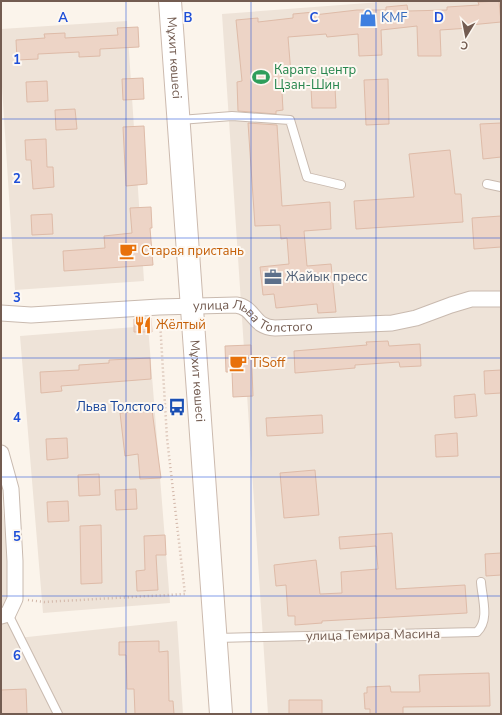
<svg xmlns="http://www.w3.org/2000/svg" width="502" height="715" font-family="'Nunito Sans',sans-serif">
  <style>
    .residential { fill: #eee3d8 }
    .building { fill: #edd4c6; stroke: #debba8 }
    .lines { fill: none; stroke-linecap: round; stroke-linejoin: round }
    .lane-casing { stroke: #c9baaf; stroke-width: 10 }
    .street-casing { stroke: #c9baaf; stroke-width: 17 }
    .secondary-casing { stroke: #ccbaae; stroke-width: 24 }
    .path { stroke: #d2b7a9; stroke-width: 2.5; stroke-dasharray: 1 3; stroke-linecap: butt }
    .lane { stroke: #fff; stroke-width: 8 }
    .street { stroke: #fff; stroke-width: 15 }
    .secondary { stroke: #fff; stroke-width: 22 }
    .grid { fill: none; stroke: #1d4ed8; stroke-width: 1; stroke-opacity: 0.55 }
    .labels { text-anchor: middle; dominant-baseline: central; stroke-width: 4; stroke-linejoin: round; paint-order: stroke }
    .shop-label { font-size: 13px; fill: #366cbe; stroke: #fdf8f2; text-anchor: start }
    .street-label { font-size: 13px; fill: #735c51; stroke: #fdf8f2 }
    .leisure-label { font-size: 13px; fill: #27864d; stroke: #fdf8f2; text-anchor: start }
    .food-label { font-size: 13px; fill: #c56008; stroke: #fdf8f2; text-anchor: start }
    .service-label { font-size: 13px; fill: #4e5e75; stroke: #fdf8f2; text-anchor: start }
    .transit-label { font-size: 13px; fill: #164399; stroke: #fdf8f2; text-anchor: end }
    .grid-label { font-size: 13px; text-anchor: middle; font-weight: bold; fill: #1d4ed8; stroke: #fdf8f2; stroke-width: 4; stroke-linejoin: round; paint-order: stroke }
  </style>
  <rect width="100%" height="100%" fill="#fbf4eb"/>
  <path class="residential" d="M394,1h107v713h-233l-46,-700z
    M127,21l17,260 -129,9 -14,-219v-42z
    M148,326l22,277 -127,10 -23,-277z
    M1,495l17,143 159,-17 6,93h-182z"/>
  <path class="building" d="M499,1l2,21 -31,3v3l-30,2 1,26h-23l-1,-30 -36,4 1,25 -23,1 -1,-22 -31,3 -1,-3 -38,3 3,37 -10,1 2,35 -7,1v3l-38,-3 -1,-29 5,-1 -6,-61 22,-2v4l35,-4v-4l21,-2v3l43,-5h29v-3l21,-2 1,6 39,-1v-3l32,-2 -1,-3z
    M138,27l1,20 -39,2v7l-21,1v-5l-41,2v5l-21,1 -1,-20 29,-2 -1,-4 21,-1v5l53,-3 -1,-7z
    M143,78l1,21 -21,1 -1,-21z
    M388,79l1,45 -23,1 -2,-45z
    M47,81l1,20 -21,1 -1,-20z
    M311,87h24l1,21h-24z
    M75,109l2,20 -21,1 -1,-20z
    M248,123l29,2 5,81 48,-4 1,27 -27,2 3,35 24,-2 5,48 -18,1 -1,-9 -41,4 -2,-14 -11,1 -3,-28 29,-3 -2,-26 -6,1 -1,-14 -25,1z
    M501,123v34l-18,2 -3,-35z
    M144,126l3,58 -21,2 -3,-59z
    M46,139l1,28h6l1,20 -21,2 -2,-29h-5l-1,-20z
    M450,150l5,44h6l2,28 -107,7 -2,-28 60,-4 -5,-43z
    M151,207l1,21h-2l3,37 -89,6 -1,-20 42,-3 -1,-12 28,-3 -2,-25z
    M52,214l1,20 -21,1 -1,-20z
    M501,216v31l-27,2 -2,-31z
    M151,318l1,14h-18v-13z
    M388,341l1,5 31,-2 1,22 -21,1 -1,-5 -44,3v3l-60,5 -1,-22 73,-6 -1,-3z
    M251,345l2,51 -20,1 -1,-25h-6l-1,-26z
    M150,358l1,21 -90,7 1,5 -21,2 -1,-21 39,-2v-5l30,-2v-3z
    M501,370v23l-16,1 -1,-23z
    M475,394l2,22 -22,2 -1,-22z
    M152,410l9,68 -21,1 -2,-25 -13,2 -5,-43z
    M322,415l1,18 -56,3 -1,-18z
    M457,433l1,23 -22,1 -1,-22z
    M67,438l1,20 -21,2 -1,-21z
    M315,470l4,45 -35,3 -4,-45z
    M99,474l1,21 -21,1 -1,-21z
    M136,489l1,20 -21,1 -1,-20z
    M68,501l1,20 -21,1 -1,-20z
    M101,525l1,58 -21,1 -1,-58z
    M392,533l4,56 69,-4 2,28 -145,8v2l-27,2v-9h-7l-2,-31 -10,1 -2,-21 42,-5 4,34 22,-1 -1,-21 37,-3 -2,-23 -36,3 -1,-12z
    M165,535l1,20h-10l2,35 -21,1 -1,-20 9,-1 -1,-34z
    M501,553v22l-15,1 -1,-22z
    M159,641v11l9,-1 1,50h4l1,13h-39l-1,-25h-7l-1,-34h-7v-13z
    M489,673l1,33 -87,1v7h-33v-5h-5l-1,-16h3v-6l23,-1 1,6h29l-1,-17z
    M26,689l1,25h-26v-24z
    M289,700h33v14h-33z"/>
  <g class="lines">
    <g class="lane-casing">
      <path id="lane" d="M180,120l52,-4 58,4 17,57 34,8
        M487,184l14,3
        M8,614l50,100
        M217,638l260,-6c13,-12 5,-34 4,-50"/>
    </g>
    <g class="street-casing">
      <g id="street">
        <path id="s1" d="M1,313l30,2 128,-8 77,-2c20,3 16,22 39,23l117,-5 24,-5 35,-13 20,-6h30"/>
        <path d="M1,453l10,36 4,72v38l-7,15 -7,2"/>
      </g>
    </g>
    <g class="secondary-casing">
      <g id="secondary">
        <path id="s2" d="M170,1l51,713"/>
      </g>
    </g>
    <path class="path" d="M28,600l16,2 141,-8 -18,-156 -7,-117"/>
    <use href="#lane" class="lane"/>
    <use href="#street" class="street"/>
    <use href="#secondary" class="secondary"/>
  </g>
  <path class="grid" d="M126,1v713M251,1v713M376,1v713M1,119h500M1,238h500M1,358h500M1,477h500M1,596h500"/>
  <defs>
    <g id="shop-bare" transform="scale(1.38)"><path d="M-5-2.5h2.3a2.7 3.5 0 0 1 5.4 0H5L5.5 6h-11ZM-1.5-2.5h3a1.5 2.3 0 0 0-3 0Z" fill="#3f7fe0" stroke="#fdf8f2" stroke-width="2.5" paint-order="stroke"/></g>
    <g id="stadium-bare" transform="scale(1.38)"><path d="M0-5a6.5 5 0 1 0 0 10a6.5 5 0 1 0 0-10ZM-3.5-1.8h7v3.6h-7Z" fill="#2e9e5b" stroke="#fdf8f2" stroke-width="2.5" paint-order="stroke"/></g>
    <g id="cafe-bare" transform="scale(1.38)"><path d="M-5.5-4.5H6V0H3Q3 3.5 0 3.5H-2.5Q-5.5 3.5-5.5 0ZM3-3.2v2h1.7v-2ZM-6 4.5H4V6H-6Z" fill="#e8710a" stroke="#fdf8f2" stroke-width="2.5" paint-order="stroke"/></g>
    <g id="office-bare" transform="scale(1.38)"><path d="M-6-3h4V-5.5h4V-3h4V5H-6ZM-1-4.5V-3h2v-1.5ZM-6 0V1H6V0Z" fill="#5c6f8a" stroke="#fdf8f2" stroke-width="2.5" paint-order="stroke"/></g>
    <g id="restaurant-bare" transform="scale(1.38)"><path d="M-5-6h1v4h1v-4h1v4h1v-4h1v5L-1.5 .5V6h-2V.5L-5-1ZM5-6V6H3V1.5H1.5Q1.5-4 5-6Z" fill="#e8710a" stroke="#fdf8f2" stroke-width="2.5" paint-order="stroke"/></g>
    <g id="bus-bare" transform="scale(1.38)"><path d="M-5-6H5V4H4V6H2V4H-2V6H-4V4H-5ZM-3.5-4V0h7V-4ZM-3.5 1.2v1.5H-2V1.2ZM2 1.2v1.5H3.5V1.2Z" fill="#1a4fb4" stroke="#fdf8f2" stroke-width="2.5" paint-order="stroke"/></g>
  </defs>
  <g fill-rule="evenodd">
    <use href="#shop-bare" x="368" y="18"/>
    <use href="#stadium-bare" x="261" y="77"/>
    <use href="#cafe-bare" x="128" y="251"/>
    <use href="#office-bare" x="273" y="277"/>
    <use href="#restaurant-bare" x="143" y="325"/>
    <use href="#cafe-bare" x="238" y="363"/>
    <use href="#bus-bare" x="177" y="407"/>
  </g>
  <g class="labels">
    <g class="shop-label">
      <text x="381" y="18">KMF</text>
    </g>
    <g class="street-label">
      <text stroke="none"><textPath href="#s2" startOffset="57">Мұхит көшесі</textPath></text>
      <text stroke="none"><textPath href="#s1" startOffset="256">улица Льва Толстого</textPath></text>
      <text stroke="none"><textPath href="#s2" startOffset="381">Мұхит көшесі</textPath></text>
      <text transform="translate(373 635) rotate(-1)">улица Темира Масина</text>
    </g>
    <g class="leisure-label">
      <text x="274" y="70">Карате центр<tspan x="274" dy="15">Цзан-Шин</tspan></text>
    </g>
    <g class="food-label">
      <text x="141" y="251">Старая пристань</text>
      <text x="156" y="325">Жёлтый</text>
      <text x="251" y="363">TiSoff</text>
    </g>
    <g class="service-label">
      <text x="286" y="277">Жайык пресс</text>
    </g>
    <g class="transit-label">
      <text x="164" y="407">Льва Толстого</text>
    </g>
  </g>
  <g class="grid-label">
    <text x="63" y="22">A</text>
    <text x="188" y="22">B</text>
    <text x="314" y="22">C</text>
    <text x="439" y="22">D</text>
    <text x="17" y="64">1</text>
    <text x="17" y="183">2</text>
    <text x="17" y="302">3</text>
    <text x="17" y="422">4</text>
    <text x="17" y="541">5</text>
    <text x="17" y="660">6</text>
  </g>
  <rect width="502" height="715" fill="none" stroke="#735c51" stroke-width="4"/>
  <g transform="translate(466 36) rotate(190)" stroke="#fdf8f2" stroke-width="3" paint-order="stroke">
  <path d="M0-3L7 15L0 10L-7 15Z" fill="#735c51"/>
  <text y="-6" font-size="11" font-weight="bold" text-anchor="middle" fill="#735c51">С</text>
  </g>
</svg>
